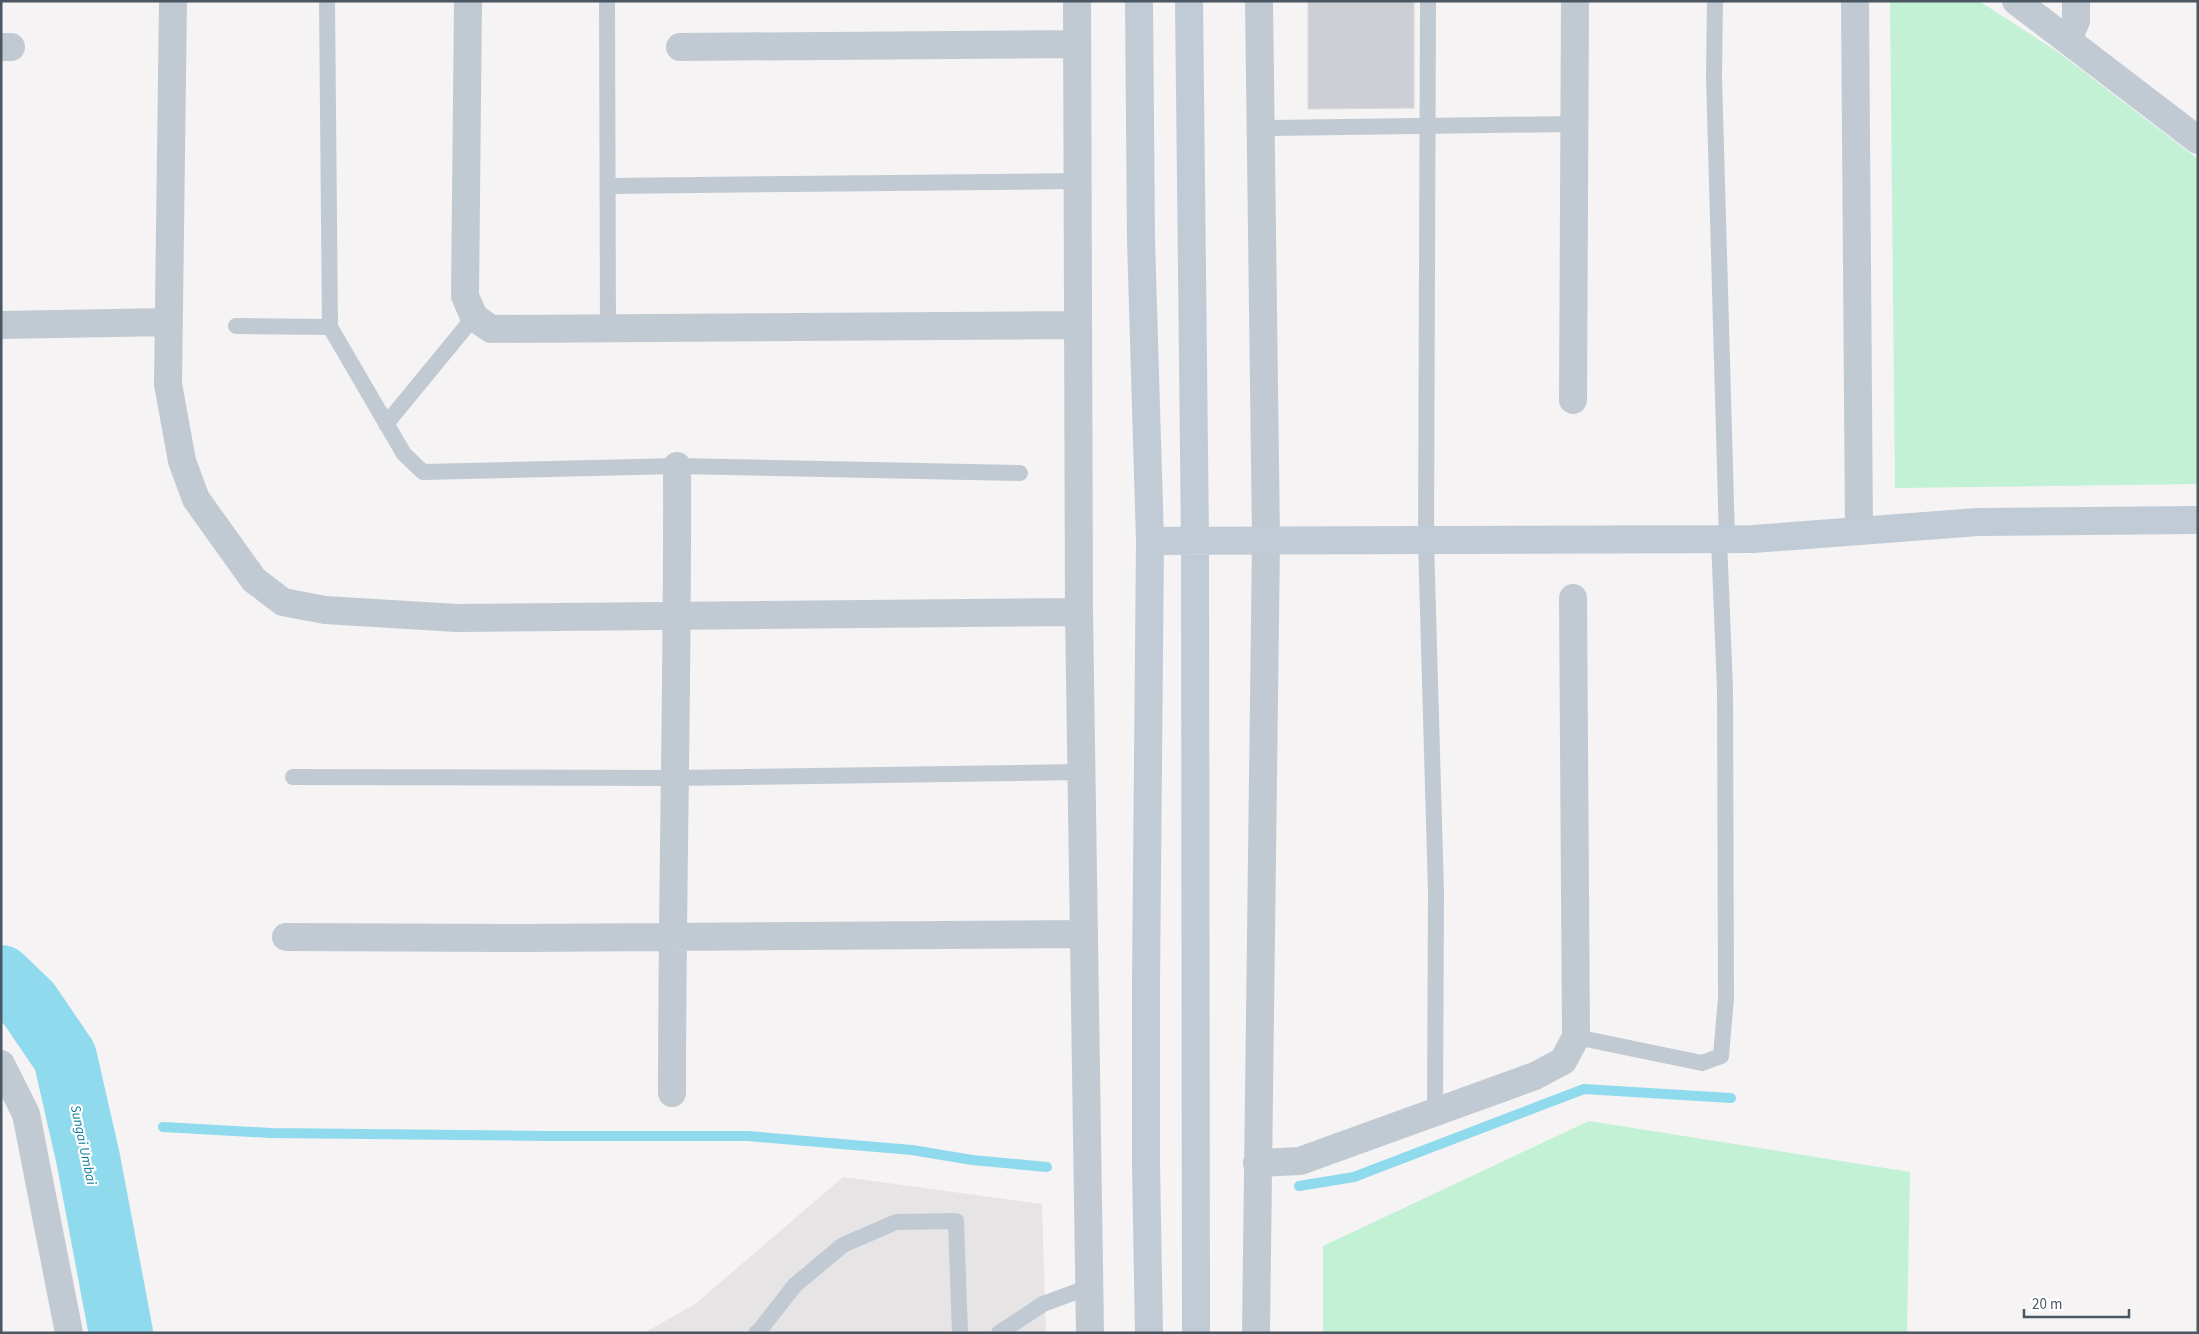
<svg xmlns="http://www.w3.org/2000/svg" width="2199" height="1334" font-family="'Source Sans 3',sans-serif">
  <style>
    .education { fill: #e6e4e5 }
    .green { fill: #c3f1d5 }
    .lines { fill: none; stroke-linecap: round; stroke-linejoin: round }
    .stream { stroke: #90daee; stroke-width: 10 }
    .river { stroke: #90daee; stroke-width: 64 }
    .building { fill: #cdcfd5; stroke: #d7d9de }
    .lane { stroke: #c1cad2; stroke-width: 16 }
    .street { stroke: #c1cad2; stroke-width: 28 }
    .secondary { stroke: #c1cbd6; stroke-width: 28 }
    .labels { text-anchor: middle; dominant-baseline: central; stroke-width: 4.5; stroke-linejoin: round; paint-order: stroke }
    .water-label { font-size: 14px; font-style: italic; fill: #0c7c9b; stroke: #fff }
  </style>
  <rect width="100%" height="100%" fill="#f5f3f3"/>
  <path class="education" d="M843,1177l199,27 4,129h-402l51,-29z"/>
  <path class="green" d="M1890,1h89l79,51 140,107v325l-303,4z
    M1589,1121l321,51 -3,161h-584v-87z"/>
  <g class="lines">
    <path class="stream" d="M163,1127l108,6 274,3h203l164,14 60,10 75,7
      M1299,1186l55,-9 230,-88 147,9"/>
    <path class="river" d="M1,977l28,27 36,53 23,101 33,175"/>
  </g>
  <path class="building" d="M1308,1h106v107l-106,1z"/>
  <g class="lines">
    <path class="lane" d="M327,1l3,326
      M607,1l1,327
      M1428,1l-2,539 10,353 -1,219
      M1715,1l-1,75 13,463
      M1261,128l312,-4
      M608,186l469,-5
      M236,326l94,1 74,127 19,18 254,-6 343,7
      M386,424l88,-107
      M293,777l382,1 406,-6
      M1576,1037l126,26 19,-7 5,-58 -1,-308 -6,-151
      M756,1333l3,-2 36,-46 48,-40 53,-23 60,-1 4,112
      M999,1333l44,-29 46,-17"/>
    <path class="street" d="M173,1l-5,383 14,77 14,38 58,81 29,22 42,8 132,8 622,-6
      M468,1l-3,295 9,21 17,12 586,-4
      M1077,1l2,611 11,721
      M1855,1l4,530
      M2016,1l182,139
      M2068,39l8,-18v-20
      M1,47h10
      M680,47l397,-3
      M1,325l168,-3
      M1573,400l2,-399
      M286,937l239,1 558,-4
      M1,1064l25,50 43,219
      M672,1093c0,-209 6,-418 5,-627
      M1257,1163l43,-2 235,-85 28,-15 13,-24 -3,-439
      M1256,1333l10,-793 -7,-539"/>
    <path class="secondary" d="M1139,1l2,239 9,301 -4,443v180l3,169
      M1189,1l6,540 1,792
      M1150,541l603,-2 225,-17 220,-2"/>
  </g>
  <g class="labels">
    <g class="water-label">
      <text transform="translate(83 1145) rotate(78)">Sungai Umbai</text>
    </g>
  </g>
  <rect width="2199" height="1334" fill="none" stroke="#4a5661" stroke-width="5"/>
  <path d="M2024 1309v8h105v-8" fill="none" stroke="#4a5661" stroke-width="2.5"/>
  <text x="2032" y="1309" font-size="15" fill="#4a5661" stroke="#ffffff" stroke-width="4" paint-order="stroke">20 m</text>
</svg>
